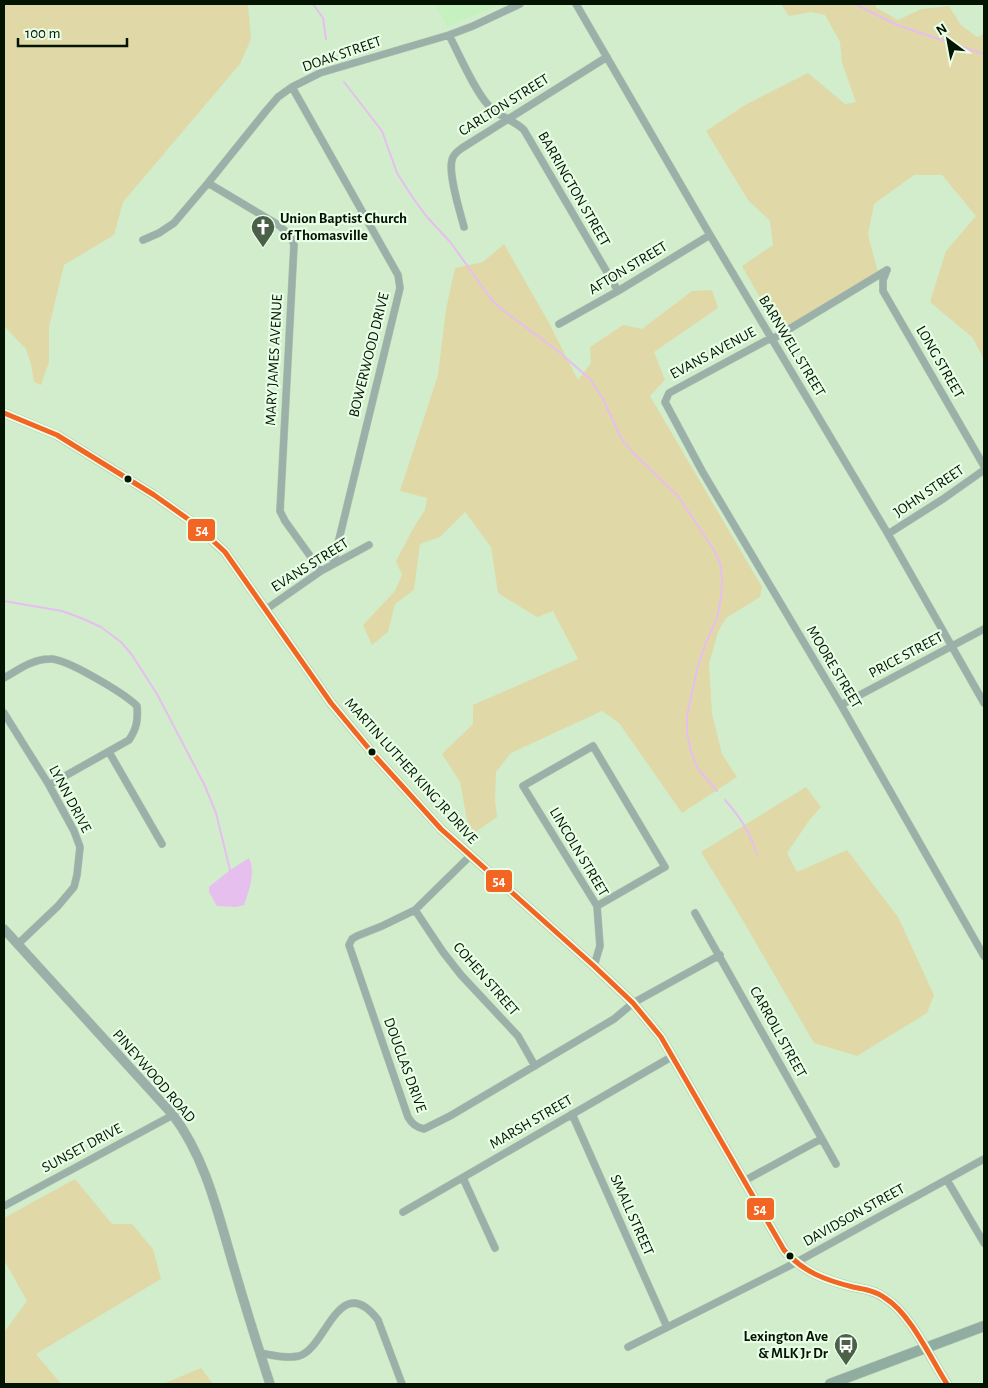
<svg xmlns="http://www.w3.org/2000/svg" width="988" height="1388" font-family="'Alegreya Sans',sans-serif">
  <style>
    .built { fill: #c5f1be }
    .green { fill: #e0d9a7 }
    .water { fill: #e7bfee }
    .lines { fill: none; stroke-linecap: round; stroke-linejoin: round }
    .stream { stroke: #e7bfee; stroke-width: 2 }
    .minor-casing { stroke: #b2c8ae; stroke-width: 8 }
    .tertiary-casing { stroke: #b2c8ae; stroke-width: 10 }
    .secondary-casing { stroke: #b2c8ae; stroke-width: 11 }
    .minor { stroke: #9ab0a8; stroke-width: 7 }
    .tertiary { stroke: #9ab0a8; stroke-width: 9 }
    .secondary { stroke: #91ada2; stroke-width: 10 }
    .bus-1-casing { stroke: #e9fee6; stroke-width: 9 }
    .bus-1 { stroke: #f26522; stroke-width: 5 }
    .bus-dot { fill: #031402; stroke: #e9fee6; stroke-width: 2 }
    .labels { text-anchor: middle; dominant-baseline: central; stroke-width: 4.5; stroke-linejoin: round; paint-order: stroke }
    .street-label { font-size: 15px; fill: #031402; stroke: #e9fee6 }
    .poi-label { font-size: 15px; font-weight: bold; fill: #031402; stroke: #e9fee6; text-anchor: start }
    .line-badge { stroke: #e9fee6; stroke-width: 2 }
    .badge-label { font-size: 14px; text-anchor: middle; font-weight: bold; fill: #fff }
  </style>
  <rect width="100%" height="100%" fill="#d1edcc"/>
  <path class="built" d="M435,4h67l-55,22z"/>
  <path class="green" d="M4,4h244l3,35 -11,25 -117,138 -9,33 -50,30 -15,62v35l-8,23 -7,-3 -3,-18 -5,-15 -22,-23z
    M781,4h94l2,4 21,12 23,-11 28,-3 12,19 16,12 7,-3v326l-11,-22 -43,-36 16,-51 30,-35 -34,-41h-28l-40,29 -6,31 10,37 -99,59 -37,-65 31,-21 -3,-24 -22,-21 -42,-69 39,-26 63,-32 37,31 11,-2 -14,-39 -2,-21 -15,-27 -14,-3 -22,4z
    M504,244l44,77 30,59 13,-17 -1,-16 33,-22 19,4 50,-38 20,-1 6,18 -64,44 11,28 -15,16 112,191 -2,10 -34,21 -8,14 -9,32 3,50 10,40 15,23 -55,36 -63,-90 -17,-12 -91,42 -15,19 -1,27 2,18 -23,16 -7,-13 -7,-38 -18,-28 31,-30v-19l105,-46 -25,-48 -16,6 -39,-24 -7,-46 -26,-35 -25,25 -20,7 -6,46 -19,14 -7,28 -16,13 -9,-20 32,-34 7,-16 -6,-14 19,-36 10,-15 2,-12 -27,-7 38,-116 8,-66 9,-41 28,-6z
    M806,787l15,20 -13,15 -21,31 10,19 50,-22 51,67 36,78 -7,18 -70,43 -43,-13 -72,-124 -41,-67z
    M75,1179l37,45h20l21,25 8,30 -125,75 25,30h-57v-52l23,-31 -23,-41v-42z
    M201,1368l12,16h-50z"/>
  <path class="water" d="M249,858c7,14 0,33 -5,47l-8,2 -19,-1 -8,-14v-5l21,-17z"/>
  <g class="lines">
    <path class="stream" d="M313,4l10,14 3,21
      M855,4l42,21 87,29
      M344,82l38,49 15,42 16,25 14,19 24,26 40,56 13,12 55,41 31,27 13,20 18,39 12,15 45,43 36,54 6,13 2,14 -1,21 -4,20 -12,27 -7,21 -11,49v18l4,19 7,17 19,22
      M4,601l58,10 19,7 20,9 20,15 11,13 25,39 47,90 12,29 14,57
      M725,800c16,18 24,31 32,54"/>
    <g class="minor-casing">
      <path id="minor" d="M576,4l134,231 178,299 96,169
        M449,35c10,19 26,57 40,71 10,11 25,14 35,24l94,161
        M292,87l106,188 2,13 -67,276
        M208,183l72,43 11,11 3,8 -14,266 5,10 36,50
        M464,227c-4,-15 -16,-53 -12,-67 1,-6 6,-9 10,-12l145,-91
        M143,240l16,-7 15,-10 34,-40 58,-72 12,-14 14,-10 28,-14 129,-38 24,-9 47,-22
        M887,270l-111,67 -5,1 -102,55 -4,9 37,69 139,234 143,251
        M887,270l-4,10v11l101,175
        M559,324l59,-33 92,-56
        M888,534l55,-35 41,-29
        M265,610l56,-39 48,-26
        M4,678c14,-8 28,-19 46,-19 16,-1 75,35 87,47 1,14 0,22 -8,34l-80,45
        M841,705l143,-76
        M4,713l45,72 25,46 6,16 -3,28 -3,12 -16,19 -40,38
        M109,752l53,92
        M470,856l-55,54 -33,16 -25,10 -5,3 -3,6 59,172c4,7 8,10 16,12l26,-13 164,-97 19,-16 87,-48
        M415,910l28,42 18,23 57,61 17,30
        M695,913l141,251
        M594,966l6,-20 -3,-40 -74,-120 70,-40 72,121 -68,39
        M572,1114l95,213
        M463,1178l32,70
        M947,1180l37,63
        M744,1181l77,-42
        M4,1206l169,-91
        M403,1212l270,-156
        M628,1347l167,-84 189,-104
        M260,1353c12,2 26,6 39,3 27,-7 40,-87 79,-36l24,64"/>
    </g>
    <g class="tertiary-casing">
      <path id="tertiary" d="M4,413l53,22 97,60 41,29 30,28 106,151 44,53 66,73 153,137 39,37 28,34 123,213c19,22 41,30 69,37 11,2 23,4 32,11 25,15 46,61 62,86
        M4,929l169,186c34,45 46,103 62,156 11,38 23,76 35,113"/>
    </g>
    <g class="secondary-casing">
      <path id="secondary" d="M830,1384l154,-58"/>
    </g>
    <use href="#minor" class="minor"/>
    <use href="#tertiary" class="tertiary"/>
    <use href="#secondary" class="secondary"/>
    <g class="bus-1-casing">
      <path id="bus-1" d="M4,413l53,22 97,60 41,29 30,28 106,151 44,53 66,73 153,137 39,37 28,34 123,213c19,22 41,30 69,37 11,2 23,4 32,11 25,15 46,61 62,86"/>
    </g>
    <use href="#bus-1" class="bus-1"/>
  </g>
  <defs>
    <g id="church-pin" transform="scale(1.25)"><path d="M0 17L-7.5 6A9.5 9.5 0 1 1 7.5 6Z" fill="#4b6049" stroke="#e9fee6"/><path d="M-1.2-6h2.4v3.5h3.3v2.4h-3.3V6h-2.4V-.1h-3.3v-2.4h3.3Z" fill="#fff"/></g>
    <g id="bus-pin" transform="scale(1.25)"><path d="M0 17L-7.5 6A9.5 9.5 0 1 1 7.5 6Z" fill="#4b6049" stroke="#e9fee6"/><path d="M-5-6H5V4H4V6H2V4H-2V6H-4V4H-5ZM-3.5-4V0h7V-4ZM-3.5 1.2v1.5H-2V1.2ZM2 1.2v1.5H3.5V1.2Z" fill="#fff"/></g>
  </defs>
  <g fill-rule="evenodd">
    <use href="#church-pin" x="263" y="227"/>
    <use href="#bus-pin" x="846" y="1345"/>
  </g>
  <g class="bus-dot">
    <circle cx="128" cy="479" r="4.5"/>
    <circle cx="372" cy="752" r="4.5"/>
    <circle cx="790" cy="1256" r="4.5"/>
  </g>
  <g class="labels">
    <g class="street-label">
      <text transform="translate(342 54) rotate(-19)">DOAK STREET</text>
      <text transform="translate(504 105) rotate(-32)">CARLTON STREET</text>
      <text transform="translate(574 189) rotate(60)">BARRINGTON STREET</text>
      <text transform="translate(628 268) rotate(-31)">AFTON STREET</text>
      <text transform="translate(792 346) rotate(59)">BARNWELL STREET</text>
      <text transform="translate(713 353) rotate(-28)">EVANS AVENUE</text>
      <text transform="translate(369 355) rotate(-76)">BOWERWOOD DRIVE</text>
      <text transform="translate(274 360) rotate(-87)">MARY JAMES AVENUE</text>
      <text transform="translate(940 362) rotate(60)">LONG STREET</text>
      <text transform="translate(929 491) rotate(-34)">JOHN STREET</text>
      <text transform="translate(310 565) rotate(-32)">EVANS STREET</text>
      <text transform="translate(906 655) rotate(-28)">PRICE STREET</text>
      <text transform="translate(834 667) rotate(59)">MOORE STREET</text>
      <text transform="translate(411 771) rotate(48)">MARTIN LUTHER KING JR DRIVE</text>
      <text transform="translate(70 799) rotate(62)">LYNN DRIVE</text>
      <text transform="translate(579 852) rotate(59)">LINCOLN STREET</text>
      <text transform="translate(486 979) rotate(49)">COHEN STREET</text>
      <text transform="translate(778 1032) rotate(61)">CARROLL STREET</text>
      <text transform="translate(405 1065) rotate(70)">DOUGLAS DRIVE</text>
      <text transform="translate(154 1076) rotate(49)">PINEYWOOD ROAD</text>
      <text transform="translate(531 1122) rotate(-30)">MARSH STREET</text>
      <text transform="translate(82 1148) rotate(-28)">SUNSET DRIVE</text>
      <text transform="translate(632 1215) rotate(66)">SMALL STREET</text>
      <text transform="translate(854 1215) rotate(-29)">DAVIDSON STREET</text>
    </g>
    <g class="poi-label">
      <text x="280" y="218">Union Baptist Church<tspan x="280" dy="17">of Thomasville</tspan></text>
      <text x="828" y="1336" text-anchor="end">Lexington Ave<tspan x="828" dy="17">&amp; MLK Jr Dr</tspan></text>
    </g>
  </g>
  <g class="line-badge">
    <rect x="187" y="518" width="29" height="24" rx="5" fill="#f26522"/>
    <rect x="485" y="869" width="28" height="24" rx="5" fill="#f26522"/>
    <rect x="746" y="1197" width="29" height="24" rx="5" fill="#f26522"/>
  </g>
  <g class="badge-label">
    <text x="202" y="535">54</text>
    <text x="499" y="886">54</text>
    <text x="760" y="1214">54</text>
  </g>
  <rect width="988" height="1388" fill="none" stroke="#031402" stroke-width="10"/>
  <g transform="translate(948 40) rotate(328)" stroke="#e9fee6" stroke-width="4" paint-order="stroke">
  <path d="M0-4L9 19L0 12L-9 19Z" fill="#031402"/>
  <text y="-8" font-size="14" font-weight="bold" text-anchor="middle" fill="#031402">N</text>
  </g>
  <path d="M18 38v8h109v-8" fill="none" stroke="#031402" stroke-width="2.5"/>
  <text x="25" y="38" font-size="15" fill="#031402" stroke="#e9fee6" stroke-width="4" paint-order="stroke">100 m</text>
</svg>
